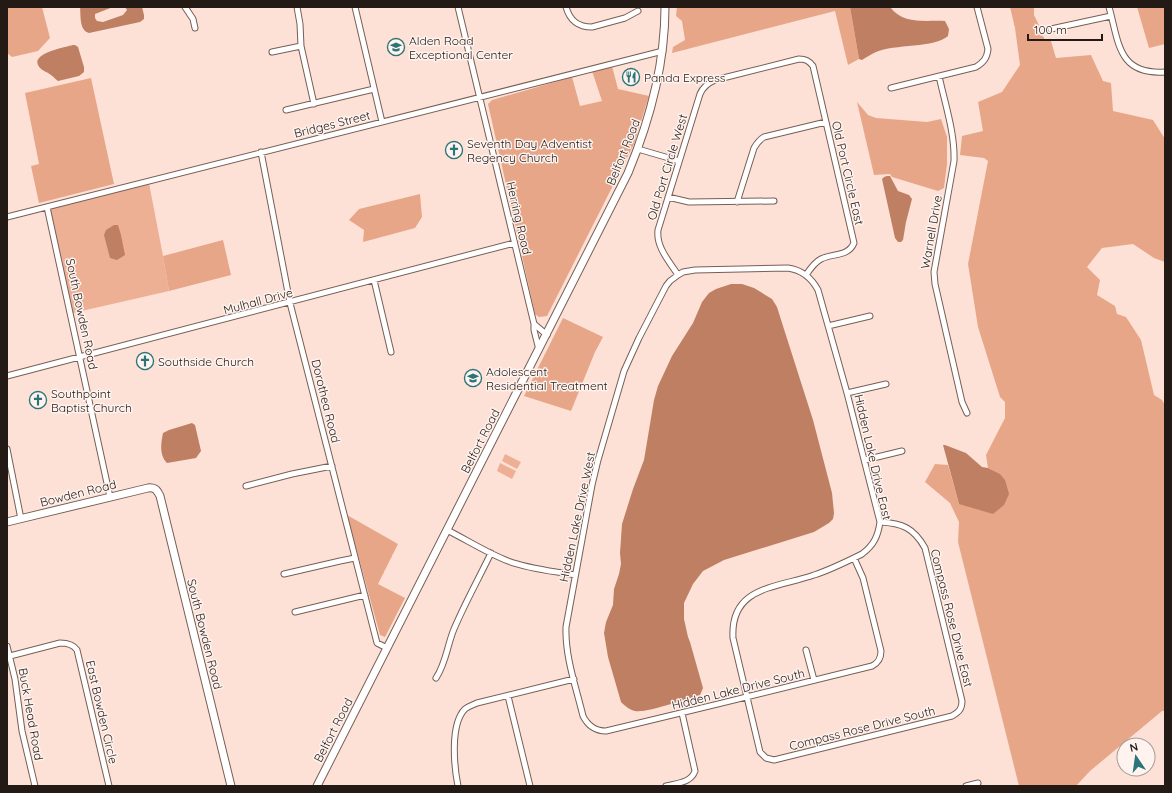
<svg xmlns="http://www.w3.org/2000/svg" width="1172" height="793" font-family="Quicksand,sans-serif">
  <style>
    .green { fill: #edb095 }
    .forest { fill: #e8a689 }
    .water { fill: #be7f63 }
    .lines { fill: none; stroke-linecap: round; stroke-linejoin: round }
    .street-casing { stroke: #765f55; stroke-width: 7 }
    .secondary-casing { stroke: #765f55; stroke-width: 9 }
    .street { stroke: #fff; stroke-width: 5 }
    .secondary { stroke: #fff; stroke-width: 7 }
    .labels { text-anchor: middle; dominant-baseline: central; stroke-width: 3; stroke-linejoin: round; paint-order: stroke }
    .poi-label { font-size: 12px; fill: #231915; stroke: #fef3ee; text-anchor: start }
    .street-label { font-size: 12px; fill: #231915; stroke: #fef3ee }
  </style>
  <rect width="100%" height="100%" fill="#fde1d6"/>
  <path class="green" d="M149,183l14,73 6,35 -96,22 -23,-104 4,-2z
    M505,454l16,8 -4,7 -15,-8z
    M500,463l16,8 -4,8 -15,-8z"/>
  <path class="forest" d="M7,7h35l8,31 -12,13 -26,6 -5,-4z
    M677,7h173l9,52 -11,6 -13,-54 -163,42 1,-6 12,-7 -3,-19 -6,-5z
    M1010,7h24v8l6,12v5l6,9h5l5,17 35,-3 12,26 8,2 2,28 40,9 12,19v123l-11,-4 -21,-14 -31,4 -15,19 13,13 -3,15 18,11 2,8 9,3 15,23 13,55 8,5 3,5v306h-3l-72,60 -14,15h-57l-61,-244 1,-20 -9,-19 -25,-21 10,-18 13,1 11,39 49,-10c-4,-17 -4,-18 -20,-26l-2,-13 19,-37v-16l-5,-5 -22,-70 -10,-63 20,-103 -4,-3 -24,-3 2,-19 21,-5 -5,-29 24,-10 18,-27 -5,-37z
    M1137,7h28v37l-16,4z
    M612,66l6,23 31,7 -15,48 -87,172 -8,1 -4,-3 -47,-210 4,-4 80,-23 8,29 22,-5 -10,-30z
    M91,78l23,106 -75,19 -8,-37 8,-2 -14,-71z
    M857,102l11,13 8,3 51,4 14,-3 6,18v27l-3,24 -6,3 -46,-14 -2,-3 -16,1z
    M420,194l2,23 -7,11 -52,14 1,-12 -15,-10 10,-11z
    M223,240l8,35 -62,16 -6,-35z
    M563,318l40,19 -8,15 -24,59 -47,-15z
    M347,515l51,29 -20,40 27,14 -20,39 -5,-2z"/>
  <path class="water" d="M80,7h33l-18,7v4l2,3 6,1 20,-7 4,-5 -2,-3h17l2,8v4l-4,3 -51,11c-10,-3 -8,-17 -9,-26z
    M850,7h40c14,18 34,13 55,14l4,8 -1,7c-13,12 -54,8 -72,16 -5,2 -9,5 -14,8l-3,-1z
    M73,45h2l3,2 6,20v5l-5,4 -21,5c-3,-2 -4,-4 -7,-6 -5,-4 -10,-4 -13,-10 -6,-12 28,-18 35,-20z
    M887,176h3l8,15 11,4 3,4 -6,23 -3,18 -2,2h-3l-3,-4 -13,-59 2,-2z
    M114,225h4l3,10 4,20 -8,5 -7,-2 -6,-23 2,-5z
    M731,284h11l12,4 18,11 5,8 6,19 30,94 19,73 2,20 -1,6 -4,4 -15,9 -90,28 -21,11 -10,13 -9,19v16l4,18 2,5 13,46 -3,7c-15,4 -52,18 -65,16 -5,-1 -10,-5 -14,-9l-13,-45 -4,-24 2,-11 7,-17 1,-16 5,-15 2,-10 -1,-11 2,-29 11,-35 11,-29 10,-60 4,-14 14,-30 21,-33 9,-21 7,-9 7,-4z
    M192,423l3,2 6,26 -5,7 -29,5c-8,-8 -6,-20 -4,-30l6,-3z
    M943,445h2l21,8 16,14 6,1 12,6 5,6 4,14 -5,11 -11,9 -34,-10z"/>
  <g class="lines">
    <g class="street-casing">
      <path id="street" d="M185,7l8,12 2,9
        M297,7l3,17 1,22 13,58
        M355,7l27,115
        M458,7l76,317 13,11
        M566,7c4,14 12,20 26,20l33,-9 13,-7
        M1109,7c10,36 9,68 56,65
        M1051,29l60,-13
        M272,52l29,-6
        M939,76c6,28 16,57 15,85l-20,111 1,12 27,118 5,11
        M891,88l85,-21c8,-5 11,-9 12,-18l-11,-42
        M286,110l88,-21
        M638,149l41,12
        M261,152l29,151 87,340 10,5
        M668,197l21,5 85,-1
        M737,202l17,-54c3,-5 5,-8 10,-11l62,-15
        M47,207l63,290
        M7,217l656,-166
        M678,275c-9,-14 -22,-28 -20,-45l42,-136c3,-7 8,-11 15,-14l84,-21c7,0 10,2 14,7l41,177c-6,14 -21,10 -33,16 -6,3 -11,10 -15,16
        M374,280l17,72
        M534,324v6l5,20
        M828,326l42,-10
        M7,376l507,-133
        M847,393l39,-9
        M7,449l14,70
        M865,460l37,-9
        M246,486l46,-12 40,-8
        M447,530c20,10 40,23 61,31 21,8 45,10 67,14
        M854,558l9,20 18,73c0,8 -3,12 -9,15 -89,22 -177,44 -266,65 -11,0 -18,-5 -23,-15 -7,-29 -18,-59 -17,-89l26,-142 6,-25 26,-89 15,-33 27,-52 4,-5 8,-6 5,-3 12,-2 93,-2c14,2 23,9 30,22l29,103 33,129c-2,14 -6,23 -18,32 -16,8 -32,16 -48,21 -37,13 -84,11 -81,63l27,114 6,6 8,2 178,-44c7,-4 10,-7 10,-15l-37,-153c-11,-20 -23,-25 -45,-26
        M284,574l56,-13 15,-3
        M295,612l70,-17
        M7,646l8,33 7,52 13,55
        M806,650l8,30
        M10,656l50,-13c7,0 13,1 17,7l32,136
        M436,678c10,-15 11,-32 18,-49 11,-26 25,-51 37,-76
        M508,696l22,90
        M458,786c-4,-20 -8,-62 7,-77 4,-3 8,-4 12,-6l97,-24
        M666,786c11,-3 25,-3 29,-15l-13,-58
        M966,786l12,-3"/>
    </g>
    <g class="secondary-casing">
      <path id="secondary" d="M7,522l141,-34c7,-1 9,2 12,8l71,290
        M317,786l311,-613c22,-53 37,-109 37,-166"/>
    </g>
    <use href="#street" class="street"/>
    <use href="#secondary" class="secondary"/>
  </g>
  <defs>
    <g id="school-ring" transform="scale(0.9)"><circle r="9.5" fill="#fef3ee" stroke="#2b7578" stroke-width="1.5"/><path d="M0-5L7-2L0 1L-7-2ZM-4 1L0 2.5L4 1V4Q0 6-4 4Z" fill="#2b7578"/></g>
    <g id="restaurant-ring" transform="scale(0.9)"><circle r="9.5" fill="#fef3ee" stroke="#2b7578" stroke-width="1.5"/><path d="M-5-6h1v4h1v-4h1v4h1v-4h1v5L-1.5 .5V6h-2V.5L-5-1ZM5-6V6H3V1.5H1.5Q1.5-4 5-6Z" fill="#2b7578"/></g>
    <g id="church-ring" transform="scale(0.9)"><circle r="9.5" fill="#fef3ee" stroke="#2b7578" stroke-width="1.5"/><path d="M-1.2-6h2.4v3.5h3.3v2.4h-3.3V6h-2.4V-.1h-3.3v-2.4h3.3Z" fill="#2b7578"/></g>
  </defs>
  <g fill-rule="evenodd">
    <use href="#school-ring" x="396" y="47"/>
    <use href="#restaurant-ring" x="631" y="77"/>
    <use href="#church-ring" x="454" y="150"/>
    <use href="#church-ring" x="145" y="361"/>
    <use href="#school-ring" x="473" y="378"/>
    <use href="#church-ring" x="38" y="400"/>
  </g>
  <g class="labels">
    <g class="poi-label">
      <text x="409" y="40">Alden Road<tspan x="409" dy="14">Exceptional Center</tspan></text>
      <text x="644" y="77">Panda Express</text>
      <text x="467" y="143">Seventh Day Adventist<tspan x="467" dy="14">Regency Church</tspan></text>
      <text x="158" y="361">Southside Church</text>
      <text x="486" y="371">Adolescent<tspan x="486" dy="14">Residential Treatment</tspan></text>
      <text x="51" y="393">Southpoint<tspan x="51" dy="14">Baptist Church</tspan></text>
    </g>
    <g class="street-label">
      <text transform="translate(332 124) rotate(-14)">Bridges Street</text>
      <text transform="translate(623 152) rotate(-68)">Belfort Road</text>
      <text transform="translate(667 167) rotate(-73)">Old Port Circle West</text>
      <text transform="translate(848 173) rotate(77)">Old Port Circle East</text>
      <text transform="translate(519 218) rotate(77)">Herring Road</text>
      <text transform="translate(931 232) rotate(-80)">Warnell Drive</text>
      <text transform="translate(258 301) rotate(-15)">Mulhall Drive</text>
      <text transform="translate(82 314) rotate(78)">South Bowden Road</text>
      <text transform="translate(326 401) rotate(76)">Dorothea Road</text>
      <text transform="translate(480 441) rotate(-63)">Belfort Road</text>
      <text transform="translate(873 457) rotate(77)">Hidden Lake Drive East</text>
      <text transform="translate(78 493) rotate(-14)">Bowden Road</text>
      <text transform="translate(577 517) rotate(-78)">Hidden Lake Drive West</text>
      <text transform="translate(952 618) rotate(76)">Compass Rose Drive East</text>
      <text transform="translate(205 634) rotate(76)">South Bowden Road</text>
      <text transform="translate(738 689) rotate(-14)">Hidden Lake Drive South</text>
      <text transform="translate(102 712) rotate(77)">East Bowden Circle</text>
      <text transform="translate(31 714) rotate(80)">Buck Head Road</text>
      <text transform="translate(862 728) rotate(-14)">Compass Rose Drive South</text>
      <text transform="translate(333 730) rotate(-63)">Belfort Road</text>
    </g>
  </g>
  <rect width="1172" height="793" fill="none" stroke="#231915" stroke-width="16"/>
  <g transform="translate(1136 757) rotate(347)"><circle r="19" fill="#fef3ee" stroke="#a69c97"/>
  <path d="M0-3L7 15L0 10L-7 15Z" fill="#2b7578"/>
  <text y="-6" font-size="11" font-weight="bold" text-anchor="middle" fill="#231915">N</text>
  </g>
  <path d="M1028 34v6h74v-6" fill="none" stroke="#231915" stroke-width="2"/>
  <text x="1034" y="34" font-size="12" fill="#231915" stroke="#fef3ee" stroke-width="3" paint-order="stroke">100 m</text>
</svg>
